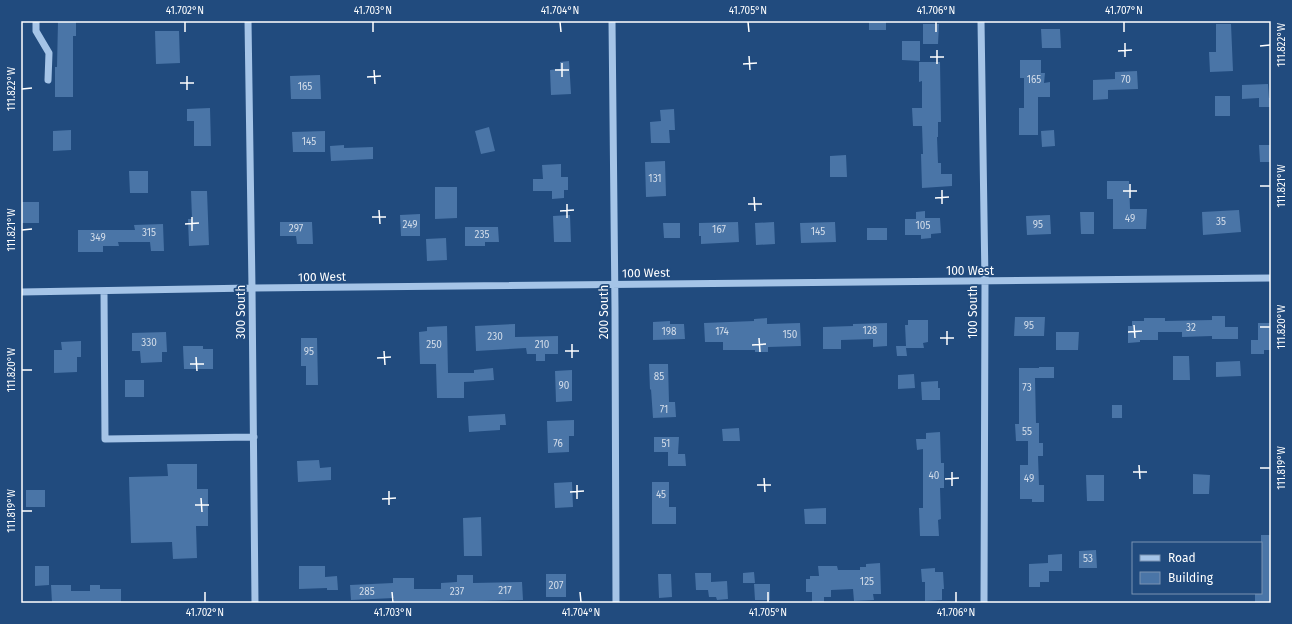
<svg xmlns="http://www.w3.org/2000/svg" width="1292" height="624" font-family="'Fira Sans',sans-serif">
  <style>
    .building { fill: #4a75a7 }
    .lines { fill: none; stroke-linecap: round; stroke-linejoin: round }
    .minor { stroke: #a5c4e7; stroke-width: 7 }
    .ticks { fill: none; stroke: #fff; stroke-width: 1.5 }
    .labels { text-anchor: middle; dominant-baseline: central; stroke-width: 3.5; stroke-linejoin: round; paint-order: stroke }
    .number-label { font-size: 10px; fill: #d2dce9 }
    .street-label { font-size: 12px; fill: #fff; stroke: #214b7e }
    .neatline { fill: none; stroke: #fff; stroke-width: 1.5 }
    .ticks-label { font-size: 10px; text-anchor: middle; fill: #fff }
  </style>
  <rect width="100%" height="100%" fill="#214b7e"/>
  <path class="building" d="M58,21h18v15h-3v61h-18v-30h2z
    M869,21h17v9h-17z
    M923,24h16l-1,20h-15z
    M1216,24h15l2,47 -23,1 -1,-20h7z
    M1041,29h19l1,19h-19z
    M155,31h24l1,32 -24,1z
    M902,41h18v20l-18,-1z
    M1020,60h21v13h4l-1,10 6,-1v15h-12v38h-19v-27h5v-30h-4z
    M569,61l2,33 -20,1 -1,-25 10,-1v-7z
    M919,62h21l1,60h-3v15h-1l1,26h3v11h11v12l-30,2 -1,-34h2l-1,-28h-9l-1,-18h10v-27l-3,1z
    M1137,71l1,18 -30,1v9l-15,1v-20l22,-1v-7z
    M320,75l1,24h-30l-1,-23z
    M1268,84l1,14h2v9h-12v-9l-17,1v-14z
    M1215,96h15v20h-15z
    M210,108l1,38h-17v-25h-7v-12z
    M674,109l1,21h-6l1,13h-19l-1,-21 11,-1 -1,-11z
    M489,127l6,24 -14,3 -6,-23z
    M71,130v20l-18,1v-20z
    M1054,130l1,16 -13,1 -1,-16z
    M325,131v21h-32l-1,-20z
    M344,145v3l29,-1v12l-42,2 -1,-15z
    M1259,145h12v17h-11z
    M846,155l1,22h-17v-21z
    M665,161l1,35 -20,1 -1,-35z
    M561,164v13h7v13h-4v8l-12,1v-8h-19v-12h10l-1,-14z
    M129,171h19v22h-18z
    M1107,181h22l1,28h17l-1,20h-33v-30h-6z
    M435,187h22v31l-22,1z
    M191,191h16l2,54 -20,1 -1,-27h4z
    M21,202h18v21h-18z
    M1239,210l2,22 -38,3 -1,-23z
    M925,211v7h15l1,15 -10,1v4l-10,1v-4h-16v-16h11v-7z
    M1080,212h14v22h-13z
    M420,214v22h-19l-1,-21z
    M570,215l1,27h-17l-1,-26z
    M1050,215l1,19 -24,1 -1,-19z
    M280,222h32l1,22h-16l-1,-8h-16z
    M738,222l1,20 -38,2v-8h-2v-13z
    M774,222l1,22 -19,1 -1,-22z
    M835,222l1,20 -35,1 -1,-20z
    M663,223h17v15h-16z
    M163,224l1,27h-13l-1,-9h-32l1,4h-16v6h-25v-22h57l-1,-5z
    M465,227h33l1,15h-14v4h-20z
    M867,228h20v12h-20z
    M446,238l1,22 -20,1 -1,-22z
    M1212,316h13v11h13v12h-26v-3l-30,1v-5h-24v8h-18v2l-12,1v-17h4v-5h12v-3h21v3l47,-1z
    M1015,317h30l-1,19h-30z
    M767,318v6l33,-1 1,23 -33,1v5h-13v-2h-32v-8h-18l-1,-19 50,-2v-2z
    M908,320h20v22l-5,1 1,5h-18l1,8h-10l-1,-10h10l-1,-21h3z
    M670,321v3h14l1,15 -32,1v-18z
    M887,323v23l-14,1v-8l-32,1v9h-18v-22l30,-1v-2z
    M1258,323h13v27h-7v4h-13v-14h7z
    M515,324v13l43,-1v18h-13v7h-9v-7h-9l-1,-6 -50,3 -1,-25z
    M447,326l1,47h26v-3l19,-2 1,12 -30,2v16h-27l-1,-34h-16l-1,-32 8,-1v-4z
    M166,332l1,20h-5v10l-21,1 -1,-12h-8v-18z
    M1056,332h23l-1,18h-22z
    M301,338h16l1,47h-12v-19h-5z
    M81,341v16h-4v15l-23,1v-23h8l-1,-8z
    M183,346h20v3h10v20h-29z
    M1173,356h16l1,24h-17z
    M1240,361l1,15 -25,1v-15z
    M649,364h19l1,38h6l1,15 -23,1 -2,-29 -1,1z
    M1039,367h15v11h-19l1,45h3v20h4v13h-5l1,29h5v17h-12v-3h-12v-34h8v-24h-12l-1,-17h4v-56h20z
    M572,370v31l-16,1 -1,-31z
    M914,374l1,14 -17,1v-14z
    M125,380h19v17h-19z
    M938,381v7h2v12h-18l-1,-18z
    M1112,405h10v13h-10z
    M505,414l1,11h-6v5l-31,2 -1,-16z
    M574,420v16h-5v16l-21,1 -1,-32z
    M739,428l1,13h-17l-1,-12z
    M940,432l1,31h3v25h-4l1,31 -3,1 1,16h-19l-1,-28h4v-59l-6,1 -1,-11h10v-6z
    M654,437h25l-1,17h7l1,12h-18v-14h-14z
    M319,460l1,8 11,-1v13l-33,2 -1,-21z
    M167,464h30v25h11v37h-12l1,32 -24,1 -1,-17 -41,1 -2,-66 39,-1z
    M1193,474l17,1 -1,19h-16z
    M1086,475h18v26h-17z
    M572,482l1,25 -18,1 -1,-25z
    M652,482h17v25h7v17h-24z
    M26,490h19v17h-19z
    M826,508v16h-21l-1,-15z
    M481,517l1,39h-18l-1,-38z
    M1261,535h10v68h-16v-10h6z
    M1096,550l1,18h-18v-17z
    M1062,554v17h-13v11h-9v5h-11v-23l19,-1v-8z
    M880,563l1,31h-8l1,6 -20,1 -1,-12 -22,1v7h-7v5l-12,1v-11h-6v-13h4v-3h9l-1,-10h19l1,4h22v-3h6v-3z
    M35,566h14v19l-14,1z
    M299,566h26v11l12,-1 1,14h-11v-2l-28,1z
    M935,568v4h8l1,17h-2v11l-17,1v-19h-3l-1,-13z
    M754,572l1,11h-12v-10z
    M695,573h16v9l16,-1 1,18 -11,1 -1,-3h-7l-1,-7h-12z
    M546,574h20v23h-20z
    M658,574h13l1,23 -13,1z
    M457,575h16v8l49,-1 1,18 -129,3v-5l-43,2 -1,-15 43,-2v-5h21v11h27v-6l16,-1z
    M754,584h16v16h-15z
    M51,585h20v6h19v-6h10v4h21v14h-69z"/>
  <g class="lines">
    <path class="minor" d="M36,21v10l13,22 -1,27
      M248,21l4,267 3,315
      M612,21l3,287 1,295
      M981,21l4,261 -1,321
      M104,291l1,148 149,-2
      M21,292l231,-4 1019,-10"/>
  </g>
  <path class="ticks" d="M185,22v10M373,22v10M560,22l1,10M748,22l1,10M936,22v10M1124,22v10M1125,43v14M1260,46l10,-1M937,50v14M1118,51l14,-1M749,56l1,14M930,57h14M562,63v14M743,64l14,-1M374,70l1,14M555,70h14M187,76v14M367,77l14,-1M180,83h14M22,89l10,-1M1130,184v14M1260,186h10M942,190v14M1123,191h14M754,197l1,14M935,198l14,-1M567,204v14M748,204h14M379,210l1,14M560,211l14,-1M192,217v14M372,217h14M185,224l14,-1M22,230l10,-1M1134,325l1,13M1260,327h10M947,331v14M1128,332l14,-1M759,338l1,14M940,338h14M572,344v14M752,345l14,-1M384,351l1,14M565,351h14M196,357l1,14M377,358l14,-1M190,364h14M22,370h10M1139,465l1,14M1260,468h10M952,472v14M1133,472h14M764,478l1,14M945,479l14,-1M577,485v14M757,485h14M389,491v14M570,492l14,-1M201,498l1,14M382,499l14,-1M195,505h14M22,511h10M205,592v10M392,592l1,10M580,592l1,10M768,592v10M956,592v10"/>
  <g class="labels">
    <g class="number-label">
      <text x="1034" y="80">165</text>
      <text x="1126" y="80">70</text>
      <text x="305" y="87">165</text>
      <text x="309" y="142">145</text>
      <text x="655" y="179">131</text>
      <text x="1130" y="219">49</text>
      <text x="1221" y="222">35</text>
      <text x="410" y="225">249</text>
      <text x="1038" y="225">95</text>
      <text x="923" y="226">105</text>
      <text x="296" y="229">297</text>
      <text x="719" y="230">167</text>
      <text x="818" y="232">145</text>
      <text x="149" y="233">315</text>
      <text x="482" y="235">235</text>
      <text x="98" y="238">349</text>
      <text x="1029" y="326">95</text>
      <text x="1191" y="328">32</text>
      <text x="870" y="331">128</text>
      <text x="669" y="332">198</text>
      <text x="722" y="332">174</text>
      <text x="790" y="335">150</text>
      <text x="495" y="337">230</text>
      <text x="149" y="343">330</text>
      <text x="434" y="345">250</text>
      <text x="542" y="345">210</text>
      <text x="309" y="352">95</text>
      <text x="659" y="377">85</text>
      <text x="564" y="386">90</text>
      <text x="1027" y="388">73</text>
      <text x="664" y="410">71</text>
      <text x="1027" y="432">55</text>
      <text x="558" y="444">76</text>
      <text x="666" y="444">51</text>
      <text x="934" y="476">40</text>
      <text x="1029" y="479">49</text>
      <text x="661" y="495">45</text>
      <text x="1088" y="559">53</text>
      <text x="867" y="582">125</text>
      <text x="556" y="586">207</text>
      <text x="505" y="591">217</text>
      <text x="367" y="592">285</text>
      <text x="457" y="592">237</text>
    </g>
    <g class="street-label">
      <text x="970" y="271">100 West</text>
      <text transform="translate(646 273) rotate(-1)">100 West</text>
      <text transform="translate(322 277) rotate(-1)">100 West</text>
      <text transform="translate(241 312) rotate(-90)">300 South</text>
      <text transform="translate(604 312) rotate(-90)">200 South</text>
      <text transform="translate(973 312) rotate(-90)">100 South</text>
    </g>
  </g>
  <rect width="1292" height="624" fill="none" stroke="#214b7e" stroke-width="44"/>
  <rect x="1132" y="542" width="130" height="52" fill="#214b7e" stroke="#7a93b2"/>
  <rect x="1140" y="555" width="20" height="6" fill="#a5c4e7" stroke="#7a93b2"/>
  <text x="1168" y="562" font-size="12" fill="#ffffff">Road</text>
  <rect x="1140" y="572" width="20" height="12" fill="#4a75a7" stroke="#7a93b2"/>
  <text x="1168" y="582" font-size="12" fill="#ffffff">Building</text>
  <rect x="22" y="22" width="1248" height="580" class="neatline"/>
  <g class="ticks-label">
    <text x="185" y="14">41.702°N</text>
    <text x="373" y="14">41.703°N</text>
    <text x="560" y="14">41.704°N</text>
    <text x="748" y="14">41.705°N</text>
    <text x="936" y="14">41.706°N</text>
    <text x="1124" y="14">41.707°N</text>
    <text transform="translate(1281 45) rotate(-90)" y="4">111.822°W</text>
    <text transform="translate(11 89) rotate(-90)" y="4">111.822°W</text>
    <text transform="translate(1281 186) rotate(-90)" y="4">111.821°W</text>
    <text transform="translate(11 230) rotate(-90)" y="4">111.821°W</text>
    <text transform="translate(1281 327) rotate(-90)" y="4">111.820°W</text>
    <text transform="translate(11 370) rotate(-90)" y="4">111.820°W</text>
    <text transform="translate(1281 468) rotate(-90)" y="4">111.819°W</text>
    <text transform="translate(11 511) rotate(-90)" y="4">111.819°W</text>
    <text x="205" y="616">41.702°N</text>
    <text x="393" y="616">41.703°N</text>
    <text x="581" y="616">41.704°N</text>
    <text x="768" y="616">41.705°N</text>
    <text x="956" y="616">41.706°N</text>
  </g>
</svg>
